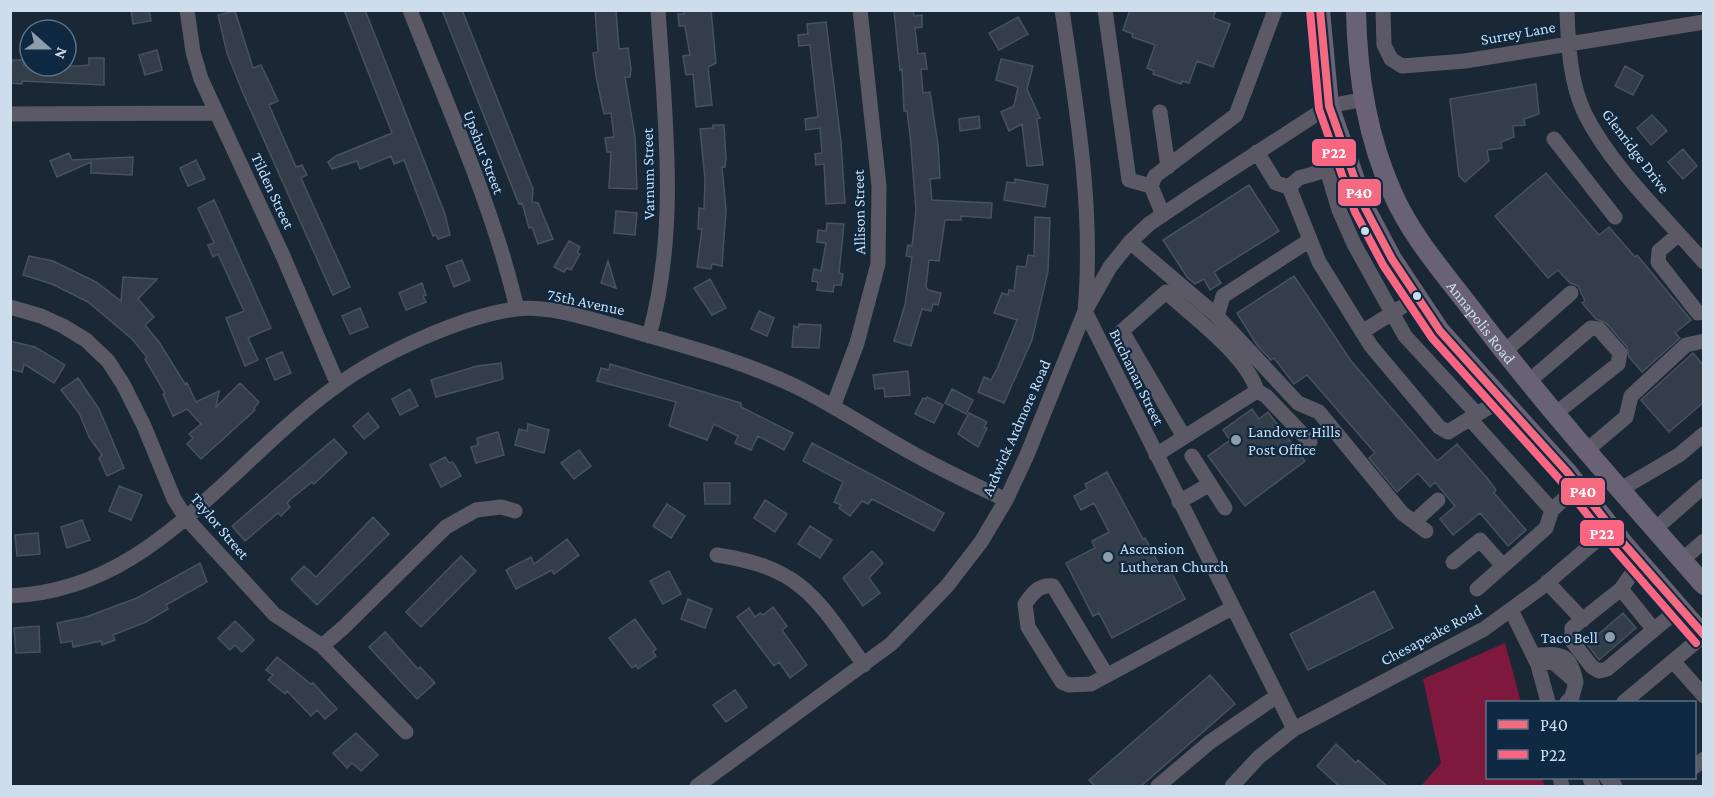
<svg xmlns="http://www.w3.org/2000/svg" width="1714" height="797" font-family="'Crimson Pro',serif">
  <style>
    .forest { fill: #7e183d }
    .building { fill: #333e4a; stroke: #47525e; stroke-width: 1.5 }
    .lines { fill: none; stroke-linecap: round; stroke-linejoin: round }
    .minor { stroke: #5c5967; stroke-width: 15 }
    .major { stroke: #696275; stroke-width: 20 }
    .bus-1-casing { stroke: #0e2941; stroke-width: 12 }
    .bus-2-casing { stroke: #0e2941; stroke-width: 12 }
    .bus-1 { stroke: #f46a80; stroke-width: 8 }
    .bus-2 { stroke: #fa6682; stroke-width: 8 }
    .bus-dot { fill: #cdddec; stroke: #0e2941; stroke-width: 2 }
    .poi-dot { fill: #8e9eac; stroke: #0e2941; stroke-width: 2 }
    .labels { text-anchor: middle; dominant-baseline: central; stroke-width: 4.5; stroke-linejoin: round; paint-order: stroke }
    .street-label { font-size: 16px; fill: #cdddec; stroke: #0e2941 }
    .poi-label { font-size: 16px; fill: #cdddec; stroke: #0e2941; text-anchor: start }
    .line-badge { stroke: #0e2941; stroke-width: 2 }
    .badge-label { font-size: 16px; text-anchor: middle; font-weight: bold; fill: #fff }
  </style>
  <rect width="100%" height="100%" fill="#1a2835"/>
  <path class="forest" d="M1505,643l16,59h-33v76h54l3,8h-124l20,-23 -18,-84z"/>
  <path class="building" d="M131,10h18l2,11 -18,3z
    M344,10h21l80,204 5,21 -12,4 -2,-4 -3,1 -29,-76 -10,4 -3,-8 -31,13 -3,-8 -25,8 -4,-7 8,-6 56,-23z
    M442,10h20l71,179 -1,13 6,1 15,36 -15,5 -6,-17 -3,1 -7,-25 -3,1 -3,-7z
    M595,10h21l3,39 9,-1 3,21 -1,8h-5l10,60 2,52 -28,-1 2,-36h-4l-2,-14 9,-1 -3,-24 -7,1 -8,-38 -3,-23 5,-1z
    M684,10h27l5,53 -8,4 4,38 -16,2 -3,-33 -7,1 -3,-19 7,-1 -5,-29h-6l-1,-12h6z
    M894,10h19l1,6 8,-1v12l-7,1 3,26 7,-1 2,16h-6l2,24 7,-1 8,53 2,33 -10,1 2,21 60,3 -1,15 -30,-2v4h-16l-6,41 -10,-1 -3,27 2,3 13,3 -3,12 -5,-1 -2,7 -9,-2 -11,37 -17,-5 11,-36 7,-48 -6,-1 2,-11 4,1 4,-36 -6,-76 -3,-23h-3l-2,-42 -2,1z
    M1130,10h86l-3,8 17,6 -17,43 -16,-6 -8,22 -7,-2 -1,3 -28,-10 1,-3 -7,-3 8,-23 -23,-8 1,-3 -10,-4z
    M235,11l18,57 8,-3 17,36 -9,4 27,62 6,-2 5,10 -6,3 49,109 -17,8 -90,-202 -16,-40 -9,-38z
    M1018,17l10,17 -29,16 -10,-17z
    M826,22l15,120 4,61 -19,1 -2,-40 -8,1 -1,-11 7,-1 -2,-25 -14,2 -1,-11 13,-2 -8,-72 -11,1 -1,-11 10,-1 -1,-10z
    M157,50l5,20 -17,5 -6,-20z
    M89,58h15v27l-82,-4v3l-12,-1 2,-23h12v6h53l12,-1z
    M1001,59l32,7 -6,23 13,29 -3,1 6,46 -16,1 -5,-42 -13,7 -8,-19 13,-6 4,-19 -22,-7z
    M1625,66l18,10 -10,19 -18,-9z
    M1536,84l3,30 -15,5 1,6 -12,1 1,11 -13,5 1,6 -15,2 2,11 -24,21 -6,-6 -9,-77z
    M1652,115l15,16 -16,14 -14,-17z
    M979,116l1,12 -20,3 -1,-12z
    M713,125h11l2,34 -1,8h-3l4,43 -4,56 -10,-2 -1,5 -14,-2 5,-38h-4l1,-21 5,1 1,-30 -5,-50 13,-1z
    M1683,149l14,17 -14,13 -15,-17z
    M69,153l3,7 61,-3 -1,18 -41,-2v-11l-34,15 -7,-16z
    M196,160l9,19 -17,7 -8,-18z
    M1546,173l53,62 10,-8 26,30 2,-2 54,65 -16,13 5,5 -38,34 -13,-15 -2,-10 -21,-24 -10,-4 -14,-16 3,-2 -7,-15 -8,-3 -12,-13 -10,8 -53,-62z
    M1015,179l33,6 -3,22 -41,-7 3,-18 8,1z
    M1249,185l30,46 -65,41 7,11 -11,7 -6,-11 -9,5 -8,-7 -24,-37z
    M214,200l57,128 -23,10 10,22 -13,6 -19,-48 18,-7 -26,-57 -5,3 -5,-12 6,-2 -16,-35z
    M616,211l21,2 -2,22 -21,-2z
    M1035,217l15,1 -2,53 -16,69 -28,63 -26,-11 6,-15 7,3 6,-11 20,-49 -23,-7 8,-20 6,2 1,-5 5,1 3,-25 9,1 2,-12 6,1z
    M827,223l17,1 -5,49 4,1 -2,11h-7l-1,7 -16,-2 1,-8 -6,-1 2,-12 7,2 5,-28 -9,-1 1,-12 8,1z
    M569,241l11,6 -3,5 3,2 -9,16 -4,-2 -3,4 -10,-5z
    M29,256l24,5 43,21 25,19 2,-24 34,2 -19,20 16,18 -9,8 14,17 26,42 2,-1 9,19 23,-11 -3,16 24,-24 19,19 -5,6 1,2 -54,49 -14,-15 6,-6 -4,-4 12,-10 -14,-15 -14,7 -10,-22 2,-1 -20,-34 2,-2 -15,-18 -44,-37 -36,-18 -29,-9z
    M462,260l8,20 -16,7 -8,-21z
    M608,261l8,27 -15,-5z
    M1294,276l57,85 86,100 20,-17 31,35 8,11 -2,3 32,37 -18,16 -28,-33 -27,22 -13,-16 15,-13 -20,-24 -5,5 -12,-14 -21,19 -28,-34 6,-5 -68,-78 -13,9 -20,-26 -3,2 -14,-15 -20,-32z
    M710,279l16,29 -14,7 -18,-27z
    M422,283l4,12 -3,1 3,6 -20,8 -7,-17z
    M360,308l8,19 -18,7 -8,-18z
    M759,311l15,7 -7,18 -16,-7z
    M799,324l22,1 -2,23 -27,-1 2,-21 4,2z
    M10,341l25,6 30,18 -11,18 -30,-19 -2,8 -12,-3z
    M282,352l9,21 -16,7 -9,-21z
    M1693,353l11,13v36l-35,30 -28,-32z
    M501,363l2,16 -67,18 -5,-17 46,-14z
    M610,364l131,39v4l52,26 -9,17 -26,-14 -7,14 -16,-7 3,-7 -24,-12 -7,16 -38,-14 7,-24 -79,-21 4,-13 8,2z
    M908,371l2,24 -25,2 -1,-9 -9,1 -2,-14z
    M78,378l21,31 25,59 -17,8 -8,-18 3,-3 -13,-18 -10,-24 -18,-23z
    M410,389l8,17 -18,9 -8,-16z
    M952,389l21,11 -7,14 -21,-11z
    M927,397l16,8 -9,18 -19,-9 8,-16 3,1z
    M1252,409l7,10 9,-7 37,49 -60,45 -37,-50 22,-16 -7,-10z
    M368,413l11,14 -15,12 -11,-13z
    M969,413l18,9 -3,5 3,1 -9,19 -20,-13z
    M528,424l21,6 -5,23 -29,-8 4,-16 8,2z
    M498,432l6,23 -28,8 -5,-16 7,-2 -1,-7z
    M334,439l13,14 -33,31 -2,-2 -21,17 -4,4 3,4 -9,9 -3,-3 -33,28 -13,-15z
    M812,443l132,70 -10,18 -62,-32 -4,5 -6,-3 -12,15 -11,-8 2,-3 -7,-3 9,-20 -40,-21z
    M579,450l12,16 -17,13 -13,-16z
    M445,457l4,6 4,-1 8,14 -20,11 -11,-22z
    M1107,472l36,67 2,-1 18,34 6,-4 16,31 -73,39 -13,-25 -6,3 -27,-53 29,-15 -3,-7 17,-9 -15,-29 -13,7 -7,-14 13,-7 -2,-5z
    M704,483h26v21h-25z
    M119,486l23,9 -11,25 -22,-9z
    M765,500l22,14 -12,18 -21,-14z
    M667,504l18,12 -14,22 -18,-12z
    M373,517l16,17 -72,71 -26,-26 13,-13 12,11z
    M82,520l8,20 -23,8 -6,-21z
    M810,526l22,14 -12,18 -22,-14z
    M38,533l2,21 -23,2 -2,-21z
    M567,539l12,16 -25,19 -2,-4 -36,19 -10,-19 25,-13 3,7z
    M872,551l11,12 -14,15 11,15 -17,13 -20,-28z
    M461,556l15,15 -55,56 -15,-15z
    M200,563l7,19 -41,23 2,4 -22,13 -33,13 2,5 -13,5 -1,-4 -28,6 -1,-6 -11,2 -4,-20 29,-6 51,-19z
    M669,571l12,23 -18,10 -13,-23z
    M1374,591l19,37 -85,42 -18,-36z
    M688,599l24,10 -7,19 -24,-9z
    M773,607l14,19 -5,4 25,35 -17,13 -11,-16 -5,4 -37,-49 12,-9 6,9 5,-4 3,2z
    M1623,613l13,15 -37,32 -12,-16z
    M635,619l21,30 -3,3 3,4 -18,13 -2,-4 -4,3 -23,-30z
    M235,621l19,19 -12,12 -7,-7 -5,5 -12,-12z
    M39,626l1,26 -24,1 -2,-25z
    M385,632l33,37 2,-2 15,16 -18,16 -48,-52z
    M277,657l34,27 2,-1 24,26 -12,10 -8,-9 -6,6 -24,-25 -2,3 -17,-14 5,-5 -7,-5z
    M1210,675l25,29 -94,82h-46l-6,-6z
    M735,690l12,17 -21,15 -13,-17z
    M356,733l22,22 -17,16 -9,-8 -5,5 -14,-15z
    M1336,744l20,19 2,-3 29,26h-48l-22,-20z"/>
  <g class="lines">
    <path class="minor" d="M187,10l6,42 8,27 82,177 55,129
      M410,10c38,98 83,196 107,299
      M1062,10c15,101 32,200 23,301l209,418
      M1105,10l24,170 22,6
      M1383,10l1,35 7,14 11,7 63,-5 239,-39
      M1567,10c1,35 3,73 18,104 27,54 80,103 119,148
      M1160,112l8,55
      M10,114l206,-1
      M1554,139l61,78
      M1257,152l19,31 13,4 30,75 52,84 68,81 9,5 54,-33
      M1327,170l12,40 15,34 51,92 72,78
      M1289,187l10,-9 38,-11
      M1163,215l-12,-29 4,-10 81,-61 39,-105
      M1679,234l-20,17 -1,11 40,51
      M1310,240l-87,56 -6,20 81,87 21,9 83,101 24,18
      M1130,242l87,74
      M10,307l31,9 22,10 23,14 22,21 15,23 21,42 30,73 12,19 88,96 48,32 84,86
      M1362,332l54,-34
      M649,336c30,-106 16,-217 9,-326
      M1504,352l67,-59
      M1528,382l63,-54 8,1 21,24 -2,11 -63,50
      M833,407l24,-64 21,-79 1,-78 -19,-176
      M1470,419l82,91
      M1184,437l-62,-106 44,-39c27,25 81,64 91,99
      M1587,450l39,-33 5,-21 55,-51 18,-4
      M1156,455l101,-64 9,5 44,46
      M1192,456l33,52
      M1621,489l58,-34 25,-21
      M1179,502l31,-18
      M1414,522l24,-22
      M1655,529l49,-43
      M717,555c86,13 100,44 147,110
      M1682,560l22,-19
      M1453,562l27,-22 23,26
      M1640,562l-19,27 -49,39v13l20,26 7,4 8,-2 73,-61
      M1547,582l36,38
      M1477,589l69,-61 6,-18 26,-24
      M1621,589l33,41
      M10,596c96,-4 156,-59 223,-120 33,-31 66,-63 102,-89 44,-33 127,-71 181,-78 35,-4 77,11 110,20 58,17 117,32 171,58 44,22 84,50 128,73 26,14 54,27 81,40
      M1511,610l27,55 10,37
      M322,646l22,-19 102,-100 30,-17 25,-3 14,4
      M1540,655c25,-3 31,3 36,27
      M1673,661l31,35
      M1538,665l14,-4 24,21 -4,15 -5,5
      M1106,674l-53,-88c-14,-2 -20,7 -28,18l3,23 34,55 7,3 22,-1 141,-76
      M1624,702l79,-66
      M1694,767l10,-8
      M1560,778l2,8
      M1590,778l3,8
      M1607,778l8,8
      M697,786l194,-142 56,-58 34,-44 25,-42 21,-45 58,-144 25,-44 20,-25 19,-18 43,-29 137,-89 36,-7
      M1158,786l52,-44 67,-46
      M1232,786l27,-29 35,-28 190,-100 58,-42 69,-59"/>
    <g class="major">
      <path d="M1320,10l9,96 36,102 27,51 48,72 128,142 56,71 80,92"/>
      <path id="s1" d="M1356,10c1,61 11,126 36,182 19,44 52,81 81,119 72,95 152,184 231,274"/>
    </g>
    <g class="bus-1-casing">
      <path id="bus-1" d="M1320,10l9,96 36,102 27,51 48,72 128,142 56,71 80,91"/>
    </g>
    <g class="bus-2-casing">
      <path id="bus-2" d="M1310,11l9,98 36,103 28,53 49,73 128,142 56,71 80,92"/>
    </g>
    <use href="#bus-1" class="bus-1"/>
    <use href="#bus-2" class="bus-2"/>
  </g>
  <g class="bus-dot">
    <circle cx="1365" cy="231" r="5"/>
    <circle cx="1417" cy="296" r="5"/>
  </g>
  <g class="poi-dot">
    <circle cx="1236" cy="440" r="6"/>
    <circle cx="1108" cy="557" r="6"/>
    <circle cx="1610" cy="637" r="6"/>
  </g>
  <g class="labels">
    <g class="street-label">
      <text transform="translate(1518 33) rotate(-10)">Surrey Lane</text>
      <text transform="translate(1636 151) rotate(53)">Glenridge Drive</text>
      <text transform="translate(484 152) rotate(69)">Upshur Street</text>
      <text transform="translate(648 174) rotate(-91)">Varnum Street</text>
      <text transform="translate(273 191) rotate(65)">Tilden Street</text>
      <text transform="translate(859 212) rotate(-91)">Allison Street</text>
      <text transform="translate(586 302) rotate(12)">75th Avenue</text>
      <text stroke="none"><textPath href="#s1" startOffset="345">Annapolis Road</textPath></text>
      <text transform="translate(1137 377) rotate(64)">Buchanan Street</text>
      <text transform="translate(1016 428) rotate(-66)">Ardwick Ardmore Road</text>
      <text transform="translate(220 526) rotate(50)">Taylor Street</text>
      <text transform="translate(1431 635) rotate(-28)">Chesapeake Road</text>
    </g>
    <g class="poi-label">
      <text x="1248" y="431">Landover Hills<tspan x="1248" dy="18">Post Office</tspan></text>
      <text x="1120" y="548">Ascension<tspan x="1120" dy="18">Lutheran Church</tspan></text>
      <text x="1598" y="637" text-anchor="end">Taco Bell</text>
    </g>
  </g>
  <g class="line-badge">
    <rect x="1311" y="138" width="46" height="29" rx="6" fill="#fa6682"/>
    <rect x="1337" y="178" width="45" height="29" rx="6" fill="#f46a80"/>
    <rect x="1560" y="477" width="46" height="29" rx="6" fill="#f46a80"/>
    <rect x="1579" y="519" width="46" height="28" rx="6" fill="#fa6682"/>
  </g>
  <g class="badge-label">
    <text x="1334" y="158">P22</text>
    <text x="1359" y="198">P40</text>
    <text x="1583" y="497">P40</text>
    <text x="1602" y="539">P22</text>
  </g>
  <rect width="1714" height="797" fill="none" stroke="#cdddec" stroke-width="24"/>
  <rect x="1486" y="701" width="210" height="78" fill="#0e2941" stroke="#5a7185" stroke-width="1.5"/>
  <rect x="1498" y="720" width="30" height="9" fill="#f46a80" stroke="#5a7185" stroke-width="1.5"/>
  <text x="1540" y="731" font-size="18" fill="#cdddec">P40</text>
  <rect x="1498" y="750" width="30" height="9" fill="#fa6682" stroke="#5a7185" stroke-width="1.5"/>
  <text x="1540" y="761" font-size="18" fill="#cdddec">P22</text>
  <g transform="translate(48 48) rotate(111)"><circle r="28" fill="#0e2941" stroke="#5a7185" stroke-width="1.5"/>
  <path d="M0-4.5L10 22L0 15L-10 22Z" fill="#8e9eac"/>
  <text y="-9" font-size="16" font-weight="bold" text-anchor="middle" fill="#cdddec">N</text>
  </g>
</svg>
